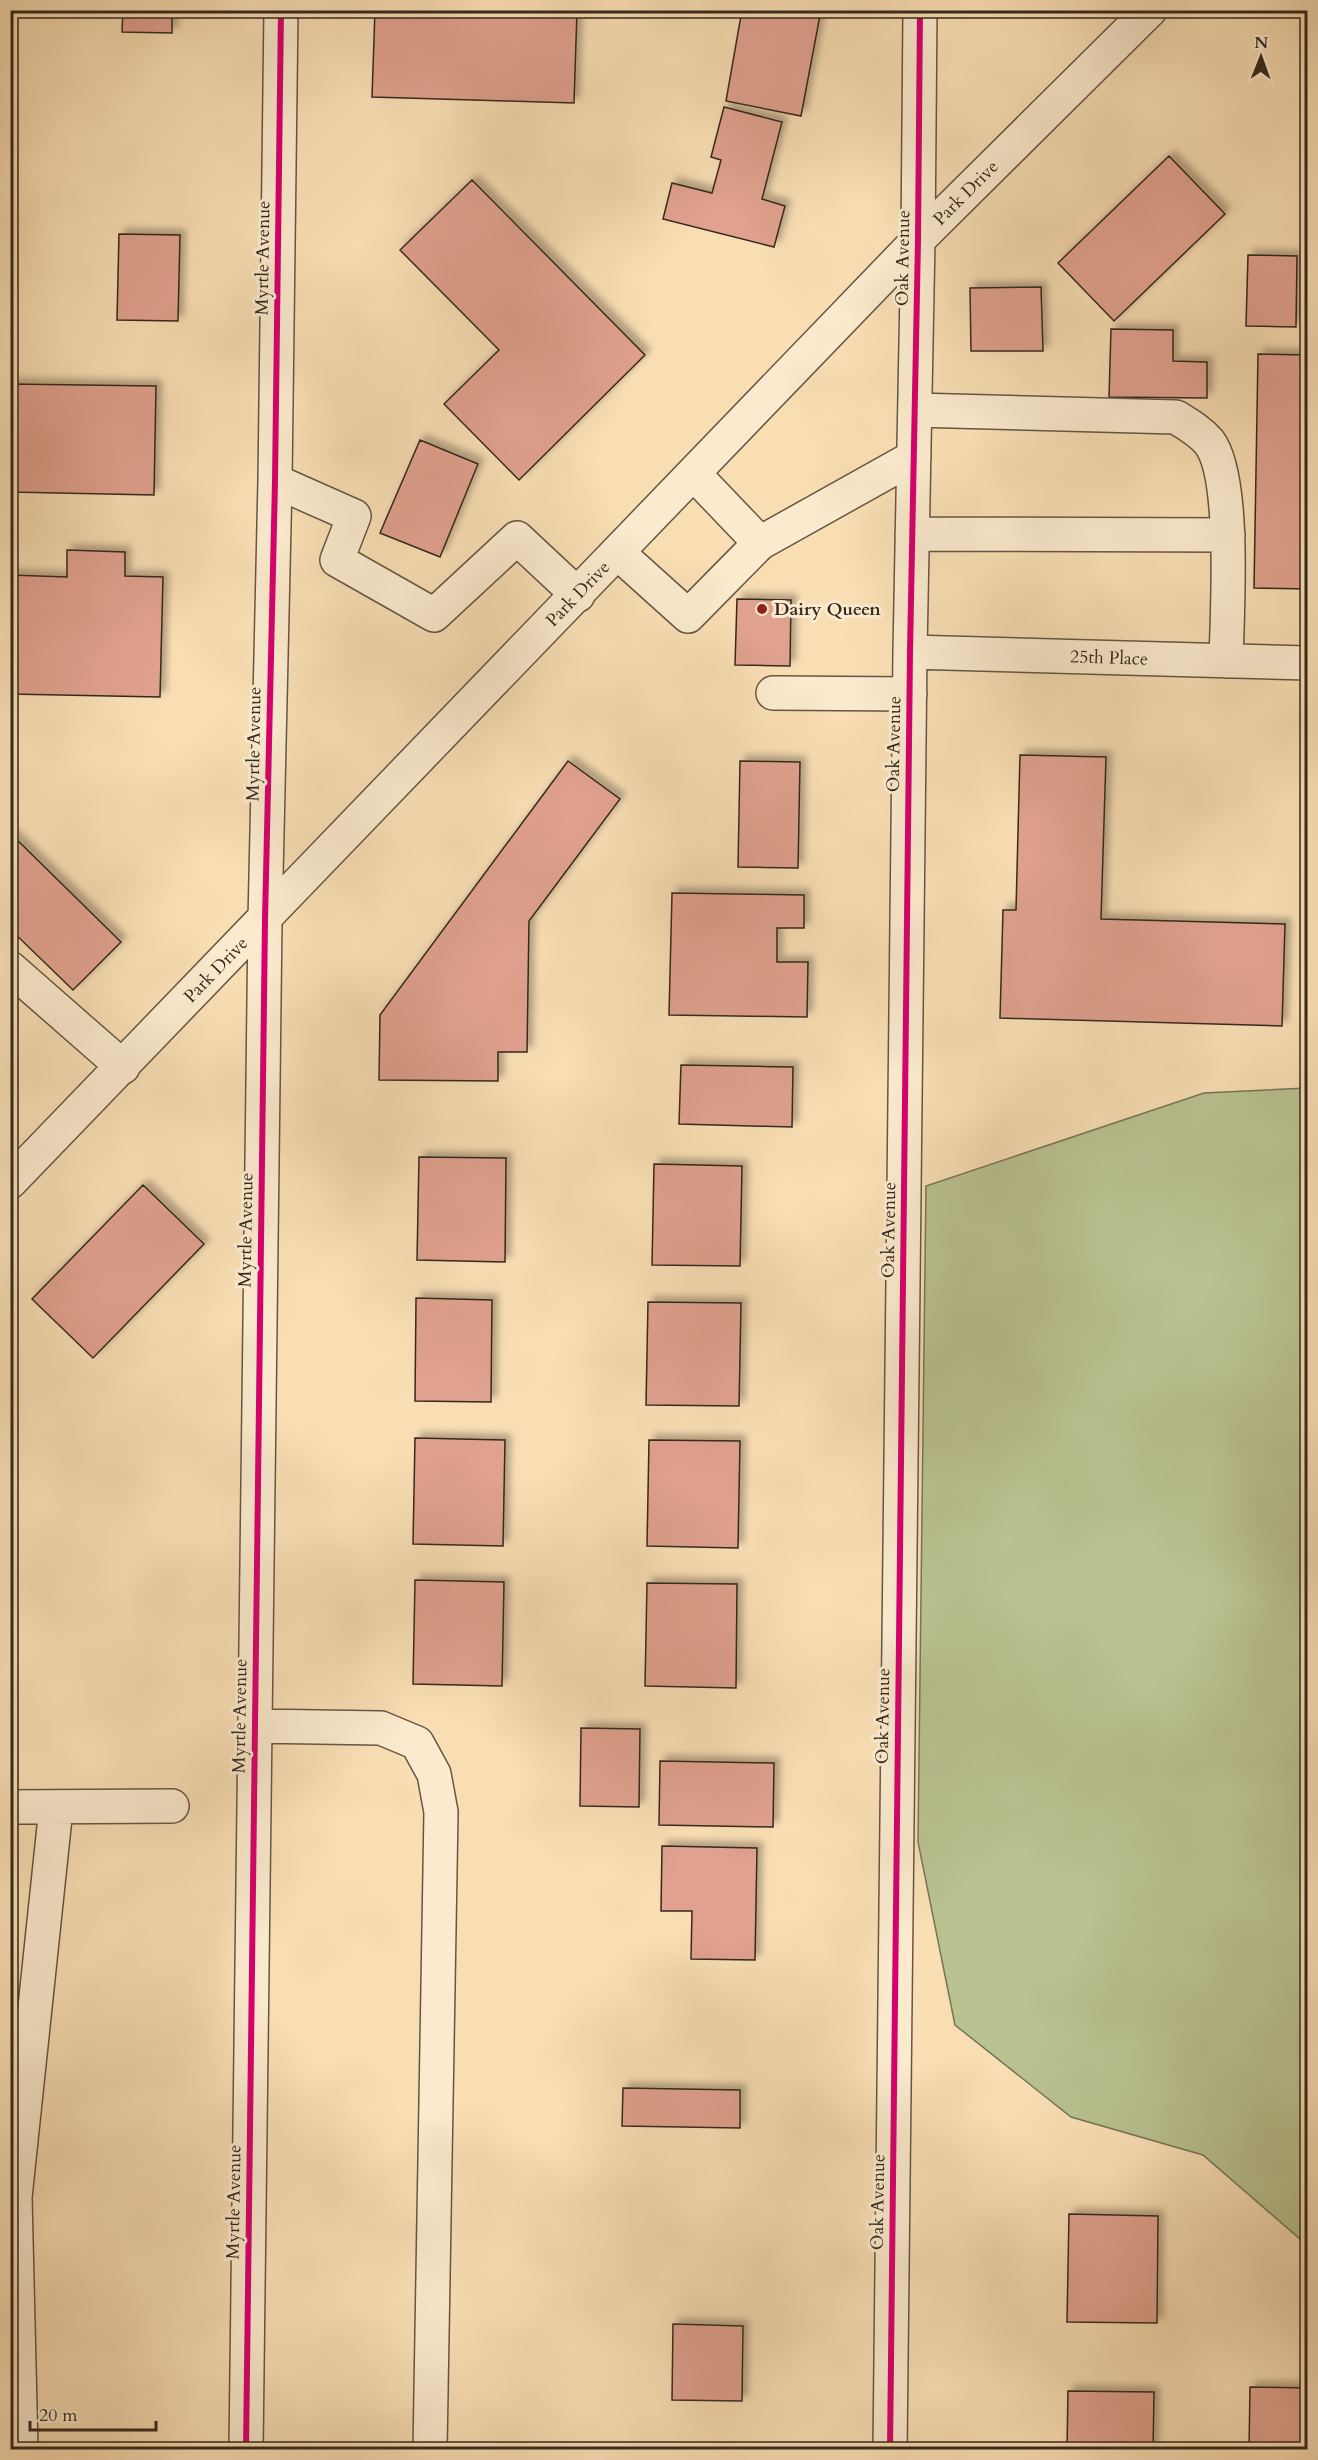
<svg xmlns="http://www.w3.org/2000/svg" width="1318" height="2460" font-family="Cardo,serif">
  <style>
    .green { fill: #b9c291; stroke: #767657; stroke-width: 1.5 }
    .building { fill: #e0a18e; stroke: #34291d; stroke-width: 1.5; filter: url(#shadow) }
    .lines { fill: none; stroke-linecap: round; stroke-linejoin: round }
    .minor-casing { stroke: #655643; stroke-width: 36 }
    .minor { stroke: #fbeace; stroke-width: 33 }
    .cycleway-casing { stroke: #fbeace; stroke-width: 10 }
    .cycleway { stroke: #d6006c; stroke-width: 6 }
    .poi-dot { fill: #8f2418; stroke: #fbeace; stroke-width: 2 }
    .labels { text-anchor: middle; dominant-baseline: central; stroke-width: 6; stroke-linejoin: round; paint-order: stroke }
    .street-label { font-size: 18px; fill: #34291d; stroke: #fbeace }
    .poi-label { font-size: 18px; font-weight: bold; fill: #34291d; stroke: #fbeace; text-anchor: start }
  </style>
  <defs>
    <filter id="shadow"><feDropShadow dx="5.5" dy="-5.5" stdDeviation="3" flood-color="#0004"/></filter>
  </defs>
  <rect width="100%" height="100%" fill="#f9deb4"/>
  <filter id="stains"><feTurbulence type="fractalNoise" baseFrequency=".00333" numOctaves="4"/><feColorMatrix values="0 0 0 0 .2 0 0 0 0 .09 0 0 0 0 .02 0 0 0 .5 -.17"/></filter>
  <radialGradient id="worn" r=".72"><stop offset=".6" stop-color="#630" stop-opacity="0"/><stop offset="1" stop-color="#630" stop-opacity=".3"/></radialGradient>
  <path class="green" d="M1307,1088h1l-1,1157 -104,-90 -132,-38 -116,-92 -37,-183 8,-656 278,-93z"/>
  <path class="building" d="M123,10h49v23l-50,-1z
    M375,10h202l-3,93 -202,-6z
    M742,10h79l-20,106 -75,-15z
    M724,107l58,15 -20,77 23,7 -11,41 -111,-28 9,-36 40,10 9,-33 -10,-3z
    M1169,156l56,58 -111,107 -56,-58z
    M472,180l173,175 -126,125 -75,-76 55,-54 -99,-100z
    M119,234l61,1 -2,86 -61,-1z
    M1248,255l49,1 -1,71 -50,-1z
    M1041,287l2,64h-72l-1,-63z
    M1111,329l62,1v31l34,1v36l-98,-1z
    M1258,354l50,1v234l-54,-1z
    M10,384l146,2 -2,109 -144,-3z
    M420,440l58,24 -38,93 -60,-24z
    M67,550l58,2v24l38,1 -3,120 -150,-3v-119l57,2z
    M737,599l54,1 -1,66 -55,-1z
    M1020,755l86,2 -5,162 184,5 -3,102 -282,-8 3,-108h13z
    M568,761l52,38 -91,122 -2,131h-29v29l-119,-1 1,-65z
    M740,761l60,1 -2,106 -60,-1z
    M10,833l111,109 -48,48 -63,-61z
    M672,893l132,2v33h-27v34h31l-1,55 -138,-2z
    M681,1065l112,2 -1,60 -113,-3z
    M419,1157l87,1 -1,104 -88,-2z
    M654,1164l88,2 -2,100 -88,-1z
    M143,1185l61,59 -111,114 -61,-59z
    M416,1298l76,2 -1,102 -76,-1z
    M648,1302l93,1 -2,103 -93,-1z
    M415,1438l90,2 -2,106 -90,-2z
    M649,1440l91,1 -2,107 -91,-2z
    M415,1580l89,2 -2,104 -89,-2z
    M647,1583l90,1 -1,104 -91,-2z
    M581,1728l59,1 -1,78 -59,-1z
    M660,1761l114,2 -1,64 -114,-2z
    M662,1846l95,2 -2,112 -64,-1 1,-48h-31z
    M623,2088l117,2v38l-118,-2z
    M1069,2214l89,2 -1,107 -90,-1z
    M673,2324l70,2 -1,75 -70,-1z
    M1250,2387l58,1v62h-59z
    M1068,2391l86,1 -1,58h-86z"/>
  <g class="lines">
    <g class="minor-casing">
      <path id="minor" d="M915,410l261,7c11,7 24,14 33,25 27,34 18,173 17,219
        M275,481l79,35 -17,44 97,55 83,-77 61,57
        M912,534l316,1
        M760,543l154,-86
        M618,553l70,63 72,-73 -66,-69
        M910,652l398,11
        M773,693l137,1
        M10,968l113,99
        M10,1182l908,-942 232,-230
        M255,1726l126,2 36,15 17,31 7,38 -11,638
        M10,1807l162,-1
        M21,2450l-6,-253 41,-389
        M246,2450l19,-1530 10,-439 6,-471
        M890,2450l20,-1798 8,-412 2,-230"/>
    </g>
    <use href="#minor" class="minor"/>
    <g class="cycleway-casing">
      <path id="cycleway" d="M246,2450l19,-1530 10,-439 6,-471
        M890,2450l20,-1798 8,-412 2,-230"/>
    </g>
    <use href="#cycleway" class="cycleway"/>
  </g>
  <circle class="poi-dot" cx="762" cy="609" r="6"/>
  <g class="labels">
    <g class="street-label">
      <text transform="translate(966 193) rotate(-45)">Park Drive</text>
      <text transform="translate(263 258) rotate(-89)">Myrtle Avenue</text>
      <text transform="translate(903 258) rotate(-89)">Oak Avenue</text>
      <text transform="translate(578 594) rotate(-46)">Park Drive</text>
      <text transform="translate(1109 658) rotate(2)">25th Place</text>
      <text transform="translate(254 744) rotate(-89)">Myrtle Avenue</text>
      <text transform="translate(894 744) rotate(-89)">Oak Avenue</text>
      <text transform="translate(216 970) rotate(-46)">Park Drive</text>
      <text transform="translate(246 1230) rotate(-89)">Myrtle Avenue</text>
      <text transform="translate(889 1230) rotate(-89)">Oak Avenue</text>
      <text transform="translate(240 1716) rotate(-89)">Myrtle Avenue</text>
      <text transform="translate(883 1716) rotate(-89)">Oak Avenue</text>
      <text transform="translate(234 2202) rotate(-89)">Myrtle Avenue</text>
      <text transform="translate(878 2202) rotate(-89)">Oak Avenue</text>
    </g>
    <g class="poi-label">
      <text x="774" y="609">Dairy Queen</text>
    </g>
  </g>
  <rect width="1318" height="2460" fill="none" stroke="#f9deb4" stroke-width="36"/>
  <rect x="12" y="12" width="1294" height="2436" fill="none" stroke="#34291d" stroke-width="3"/>
  <rect x="18" y="18" width="1282" height="2424" fill="none" stroke="#34291d" stroke-width="1.5"/>
  <g transform="translate(1261 57) rotate(1)" stroke="#fbeace" stroke-width="4.5" paint-order="stroke">
  <path d="M0-4.5L10 22L0 15L-10 22Z" fill="#34291d"/>
  <text y="-9" font-size="16" font-weight="bold" text-anchor="middle" fill="#34291d">N</text>
  </g>
  <path d="M30 2421v9h126v-9" fill="none" stroke="#34291d" stroke-width="3"/>
  <text x="39" y="2421" font-size="18" fill="#34291d" stroke="#fbeace" stroke-width="4.5" paint-order="stroke">20 m</text>
  <rect width="100%" height="100%" filter="url(#stains)"/>
  <rect width="100%" height="100%" fill="url(#worn)"/>
</svg>
